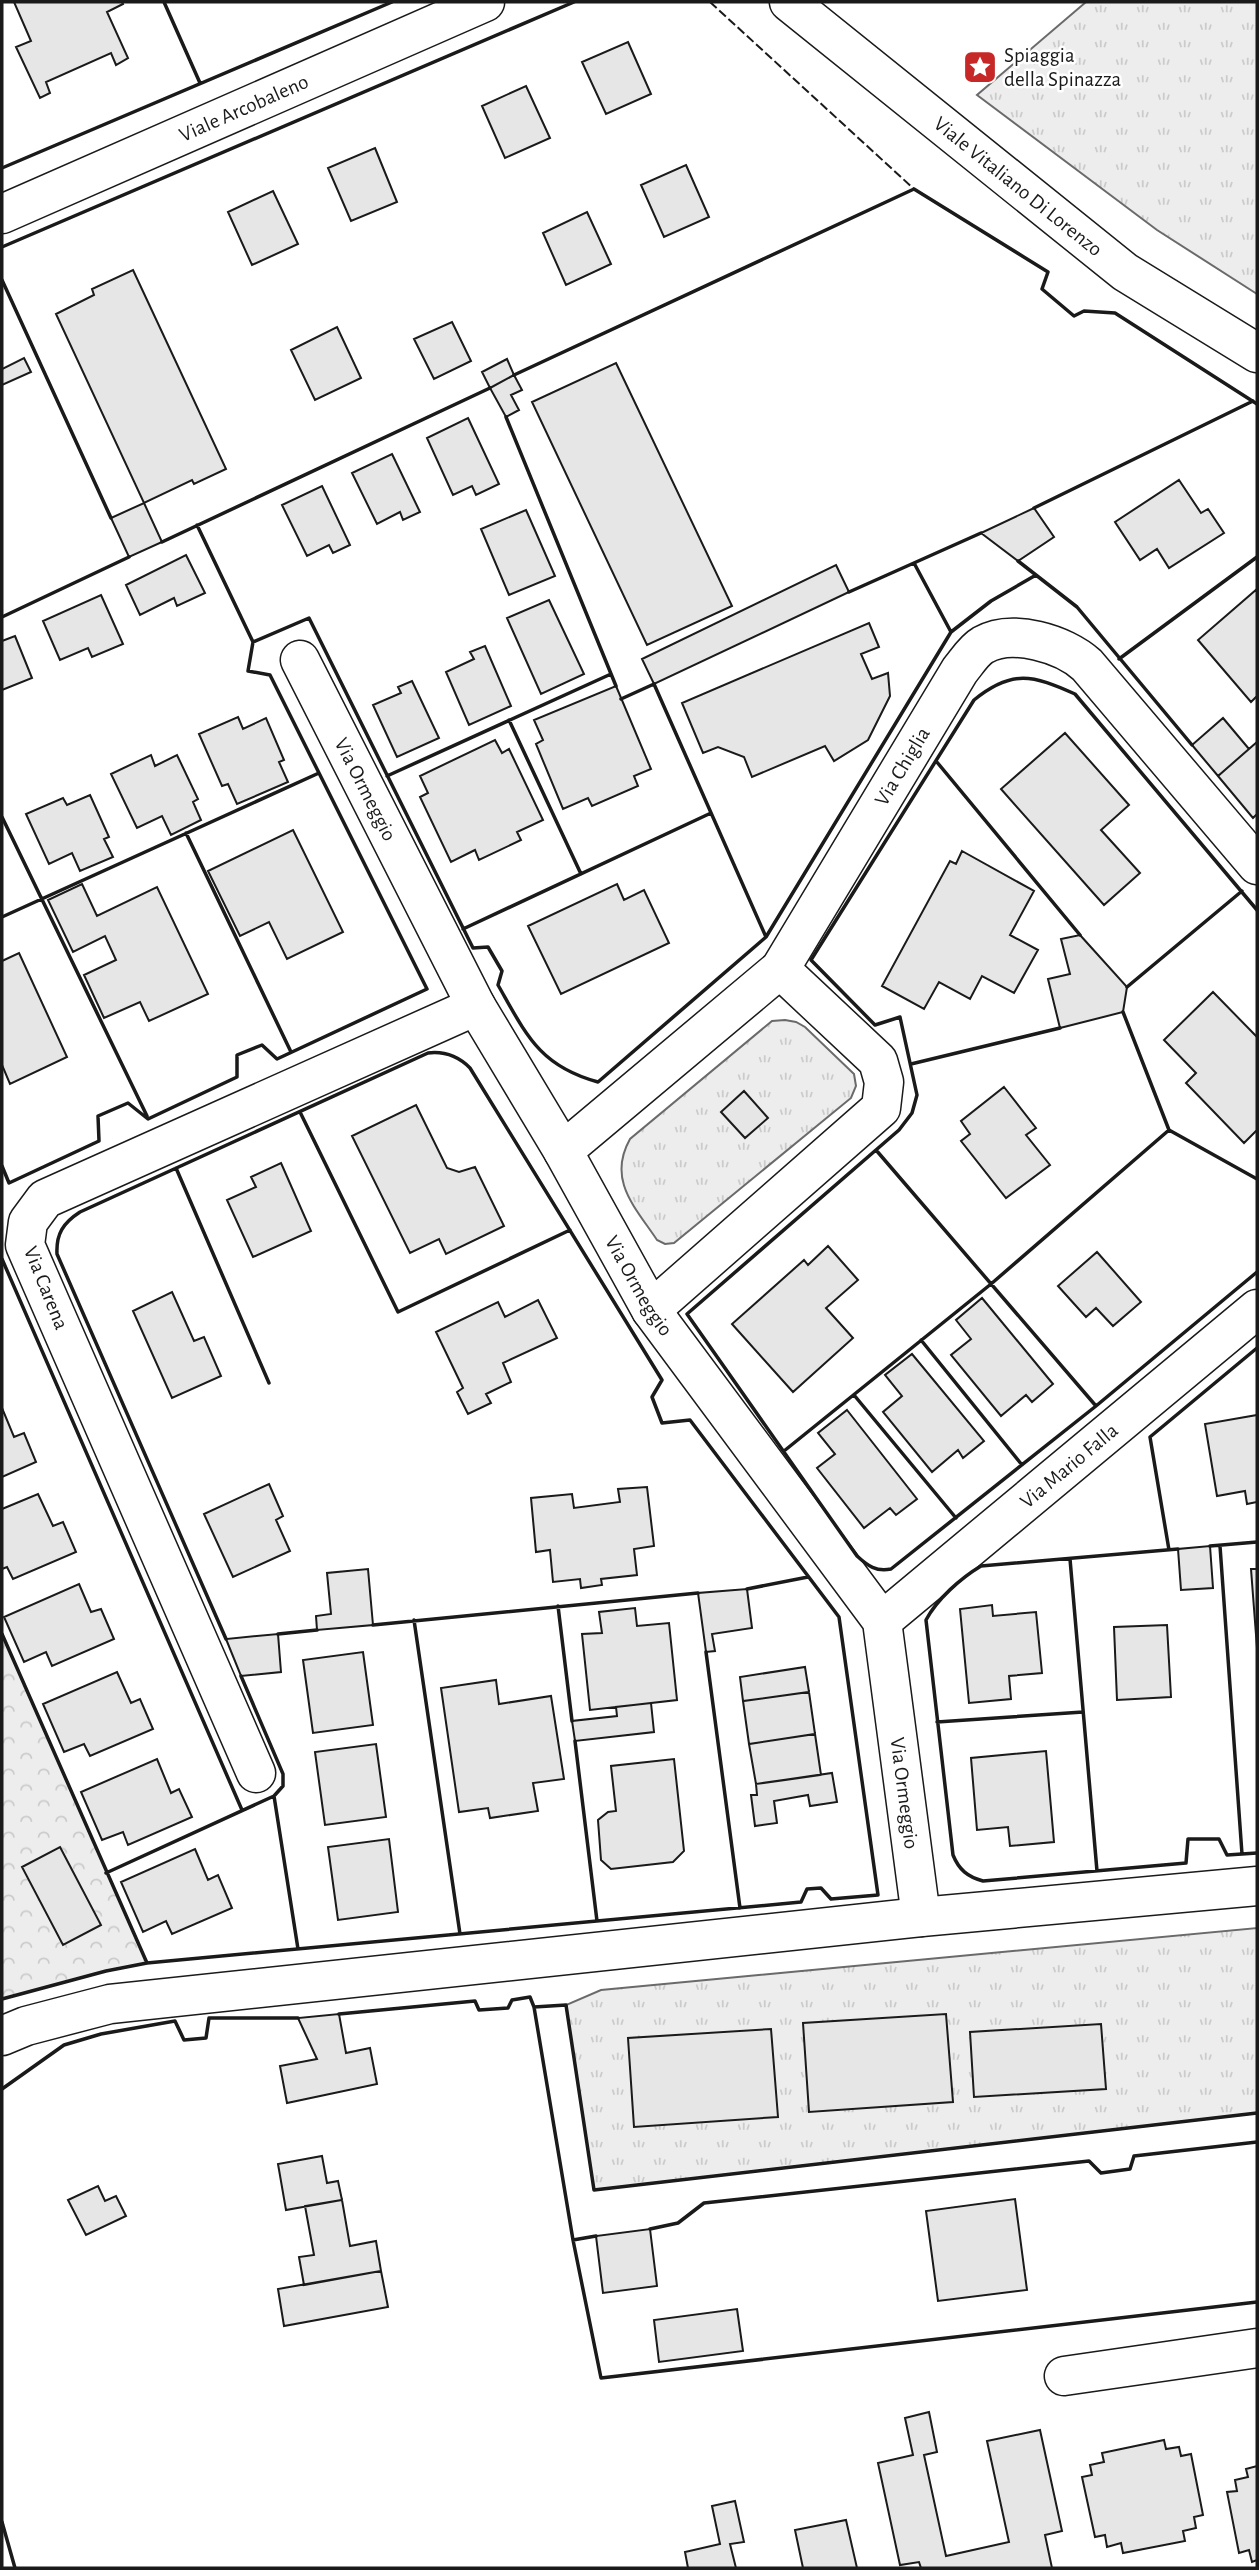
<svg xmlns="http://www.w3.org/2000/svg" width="1259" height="2570" font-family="'Alegreya Sans',sans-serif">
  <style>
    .grass { fill: url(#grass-tufts); stroke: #6a6a6a; stroke-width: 2 }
    .park { fill: url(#park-crowns); stroke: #6a6a6a; stroke-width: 2 }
    .building { fill: #e6e6e6; stroke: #1a1a1a; stroke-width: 2 }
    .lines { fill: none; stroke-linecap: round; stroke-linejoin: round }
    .minor-casing { stroke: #1a1a1a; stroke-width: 41 }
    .minor { stroke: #fff; stroke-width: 38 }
    .fence { stroke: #1a1a1a; stroke-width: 2; stroke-dasharray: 9 3.5; stroke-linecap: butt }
    .wall { stroke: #1a1a1a; stroke-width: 3.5 }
    .labels { text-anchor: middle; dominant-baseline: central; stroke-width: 5; stroke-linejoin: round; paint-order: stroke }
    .poi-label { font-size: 21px; fill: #1a1a1a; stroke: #fff; text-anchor: start }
    .street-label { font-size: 21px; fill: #1a1a1a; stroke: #fff }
  </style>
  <defs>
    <pattern id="grass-tufts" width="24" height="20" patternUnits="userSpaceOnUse" patternTransform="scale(1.75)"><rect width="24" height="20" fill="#ededed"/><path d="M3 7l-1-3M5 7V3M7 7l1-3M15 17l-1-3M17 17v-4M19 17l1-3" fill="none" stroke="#cbcbcb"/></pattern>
    <pattern id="park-crowns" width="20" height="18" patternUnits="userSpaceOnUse" patternTransform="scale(1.75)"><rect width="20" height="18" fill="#ededed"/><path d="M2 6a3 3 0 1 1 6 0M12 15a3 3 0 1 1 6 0" fill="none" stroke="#cbcbcb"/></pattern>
  </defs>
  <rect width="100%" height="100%" fill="#fff"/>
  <path class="grass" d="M1086,2h171v292l-100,-64 -180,-135z
    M785,1020l11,2 9,5 49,47 2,12 -5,12 -177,145 -9,1 -8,-4c-22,-33 -50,-60 -27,-101l142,-118z
    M1257,1928v185l-663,77 -28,-185 35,-15z"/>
  <path class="park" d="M2,1634l145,329 -41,8 -104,28z"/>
  <path class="building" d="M14,2h108l1,2 -16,8 21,46 -12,7 -5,-12 -65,29 4,11 -10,5 -24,-51 15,-6z
    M628,42l23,52 -45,20 -24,-52z
    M526,86l24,52 -45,20 -23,-52z
    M375,148l22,54 -46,19 -23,-53z
    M686,165l23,52 -45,20 -23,-52z
    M273,191l25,53 -46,21 -24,-53z
    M587,212l24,52 -45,21 -23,-52z
    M133,270l93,199 -32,15 -2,-4 -48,23 -88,-189 38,-19 -2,-6z
    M452,322l19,39 -37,18 -20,-40z
    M337,327l24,51 -46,22 -24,-50z
    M24,358l7,14 -29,13v-16z
    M507,359l7,16 -24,13 -8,-16z
    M616,363l116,243 -85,39 -115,-243z
    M514,375l8,15 -11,5 8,15 -13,7 -16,-29z
    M468,418l31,66 -23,11 -4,-9 -19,9 -26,-57z
    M392,454l28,58 -17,8 -3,-8 -23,12 -25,-51z
    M1179,480l22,33 7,-4 16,24 -55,35 -12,-19 -17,11 -25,-38z
    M322,486l28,59 -17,8 -4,-8 -22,11 -25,-51z
    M144,503l18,39 -33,15 -18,-39z
    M1034,508l20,29 -36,24 -37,-28z
    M526,510l29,66 -46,19 -28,-66z
    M186,555l19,38 -28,13 -3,-8 -34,17 -14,-30z
    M836,565l13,27 -195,92 -12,-25z
    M1257,589v107l-6,6 -53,-62z
    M101,595l22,49 -31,13 -4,-9 -28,12 -17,-39z
    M549,600l35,74 -43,20 -34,-76z
    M869,623l10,24 -18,7 11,25 16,-6 2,23 -22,44 -34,21 -9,-15 -73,31 -8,-20 -26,-10 -15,6 -21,-50z
    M15,636l17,42 -30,12v-49z
    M485,646l26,60 -42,19 -23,-53 28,-13 -4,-7z
    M412,681l27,57 -42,19 -24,-52 28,-12 -3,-6z
    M616,686l35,83 -17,7 4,10 -46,20 -4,-8 -25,11 -27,-65 7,-4 -9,-20z
    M238,717l5,12 23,-11 18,42 -5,2 9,20 -51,22 -9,-20 -6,2 -23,-52z
    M1223,718l26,31 -31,27 -26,-31z
    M1065,733l64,72 -28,25 39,43 -36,32 -103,-116z
    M495,740l7,13 7,-4 34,71 -26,12 4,8 -42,20 -4,-10 -24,12 -31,-65 8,-4 -8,-17z
    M1257,742v72l-4,4 -35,-42z
    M151,755l4,11 22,-11 21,44 -5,3 8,18 -30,15 -9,-19 -25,12 -26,-54z
    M90,795l19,42 -5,2 9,18 -33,14 -8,-18 -23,11 -23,-50 37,-16 4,7z
    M293,830l50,102 -56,27 -18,-37 -29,14 -32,-65z
    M962,851l72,40 -24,44 28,15 -24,43 -32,-17 -12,23 -31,-17 -15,27 -42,-23 68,-125 6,3z
    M82,884l15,32 60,-29 51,107 -59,27 -9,-19 -36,16 -20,-43 32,-15 -11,-24 -32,16 -25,-52z
    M617,884l7,16 20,-10 25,53 -108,51 -33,-68z
    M1080,935l47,52 -4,25 -63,16 -12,-49 22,-5 -9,-35z
    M19,953l48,104 -57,27 -8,-19v-104z
    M1213,992l44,45v93l-13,13 -58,-60 10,-10 -32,-33z
    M1004,1087l32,41 -10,7 24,30 -44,33 -45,-57 9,-7 -9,-13z
    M744,1091l24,27 -23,20 -24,-26z
    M416,1105l31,63 12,4 16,-5 29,59 -58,28 -7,-15 -29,14 -58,-117z
    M281,1163l30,68 -58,26 -26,-57 29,-13 -5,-10z
    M828,1246l30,34 -32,28 27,30 -60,54 -61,-68 72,-64 4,5z
    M1097,1252l44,50 -28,24 -17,-18 -10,9 -28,-31z
    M172,1292l22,49 10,-4 17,39 -49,22 -39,-87z
    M982,1298l71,86 -21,18 -6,-7 -25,21 -50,-61 20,-16 -15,-19z
    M538,1300l19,38 -54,25 8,19 -25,12 5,9 -23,11 -11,-22 6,-4 -27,-56 62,-30 7,15z
    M912,1354l72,87 -21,17 -5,-8 -26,22 -49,-60 19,-16 -17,-21z
    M2,1408l12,29 10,-4 12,29 -34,15z
    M847,1410l70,89 -21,16 -6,-7 -26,20 -47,-60 18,-14 -17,-21z
    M1257,1415v87l-10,2 -2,-13 -28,5 -12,-72z
    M269,1484l14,32 -7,4 14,31 -57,26 -29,-63z
    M647,1487l7,59 -20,3 3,26 -36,4 1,6 -21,3 -1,-9 -27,3 -3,-32 -14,2 -5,-54 41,-4 2,14 46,-6 -2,-13z
    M38,1494l15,32 10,-4 13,30 -63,27 -6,-12 -5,2v-60z
    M1210,1546l3,42 -32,2 -3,-41z
    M368,1569l5,56 -56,5 -1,-14 15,-2 -4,-41z
    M1251,1569h6v79z
    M79,1584l12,28 10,-3 13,30 -62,27 -6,-14 -22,10 -20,-45z
    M747,1589l5,39 -40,6 3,17 -9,1 -8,-59z
    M992,1605l1,11 43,-4 6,61 -33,3 2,23 -42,4 -9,-94z
    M635,1608l2,18 32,-3 8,77 -87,10 -8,-76 20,-1 -3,-21z
    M1167,1625l4,72 -54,3 -3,-73z
    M278,1634l3,38 -40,4 -15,-37z
    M363,1652l10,73 -60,8 -10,-73z
    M805,1667l4,25 -66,9 -3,-24z
    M117,1672l14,31 9,-4 13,30 -63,27 -6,-12 -20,8 -21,-48z
    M496,1680l3,24 52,-8 13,83 -31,4 5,28 -48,7 -2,-10 -29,4 -18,-124z
    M809,1692l6,42 -66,10 -6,-43z
    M651,1703l3,29 -79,9 -3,-20 45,-5 -1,-9z
    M815,1734l6,41 -65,9 -7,-40z
    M376,1744l10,73 -61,8 -10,-73z
    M1046,1751l8,91 -44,4 -2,-19 -31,3 -6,-72z
    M157,1759l14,34 8,-4 13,28 -64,28 -5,-13 -21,8 -21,-48z
    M674,1759l10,92 -11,11 -62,7 -10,-9 -3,-40 10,-8 8,-1 -5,-45z
    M832,1773l5,29 -27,4 -2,-11 -34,6 3,22 -22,3 -4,-31h6l-1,-11z
    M389,1839l9,73 -60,8 -10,-73z
    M60,1847l41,78 -38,20 -41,-78z
    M195,1849l13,31 10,-5 14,33 -60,26 -6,-13 -23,11 -22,-50z
    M339,2014l7,39 24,-5 7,36 -90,19 -7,-37 37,-7 -19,-41z
    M946,2014l7,88 -144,10 -6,-89z
    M1101,2024l5,65 -132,8 -4,-65z
    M771,2029l7,88 -144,10 -6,-89z
    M322,2156l5,27 11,-2 4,19 -56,10 -8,-46z
    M98,2186l7,15 11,-5 10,20 -40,19 -18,-35z
    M1015,2199l12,91 -89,11 -12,-90z
    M342,2200l8,46 26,-5 5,30 -77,14 -5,-28 15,-2 -9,-49z
    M650,2229l7,57 -54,7 -7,-57z
    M381,2271l7,36 -104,19 -6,-37z
    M737,2309l6,42 -84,11 -5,-42z
    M929,2412l8,40 -13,3 22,101 63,-14 -22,-101 53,-11 22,101 -17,4 7,33h-131l-2,-6 -19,3 -22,-102 35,-8 -8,-37z
    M1164,2440l2,9 13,-2 2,9 10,-2 12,61 -9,2 2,11 -13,3 2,10 -62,12 -2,-10 -14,4 -2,-12 -10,2 -13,-60 10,-2 -2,-10 14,-3 -2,-9z
    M1257,2466v94l-5,2 -3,-12 -10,3 -12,-61 10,-1 -2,-11 13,-3 -2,-8z
    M735,2501l9,41 -14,2 6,24h-48l-3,-16 35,-8 -8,-38z
    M846,2520l11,48h-54l-8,-38z"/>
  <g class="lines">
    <g class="minor-casing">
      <g id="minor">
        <path id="s1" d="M789,2l336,270 132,81"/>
        <path id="s2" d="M2,214l483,-212"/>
        <path id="s3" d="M300,660l176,346 87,145 88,159 231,311 39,296"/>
        <path id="s4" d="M563,1151l217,-182 180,-299c6,-7 14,-20 23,-25 29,-17 81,-1 104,20l170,200"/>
        <path d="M651,1310l230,-202 3,-26 -6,-21 -98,-92"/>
        <path id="s5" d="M882,1621l375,-312"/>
        <path d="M256,1773l-231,-528 3,-23 17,-23 431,-193"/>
        <path d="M2,2036l24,-10 84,-22 811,-87 336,-31"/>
        <path d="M1064,2376l193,-28"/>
      </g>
    </g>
    <use href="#minor" class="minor"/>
    <path class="fence" d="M710,2l204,187"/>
    <path class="wall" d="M164,2l36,81
      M2,168l390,-166
      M2,247l572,-245
      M2,280l109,238
      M514,375l400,-186 134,83 -6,17 32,27 10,-5 31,2 142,91
      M506,417l110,269
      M1034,508l219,-107
      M162,542l328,-154
      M1018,561l59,46 115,138
      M914,563l37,69
      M849,592l132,-59
      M2,617l127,-60
      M253,642l56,-24 164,330 15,-1 14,24 -4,14c28,49 41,81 100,97l168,-145 185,-305 40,-31 45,-26
      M1119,659l138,-102
      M621,699l33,-15 112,253
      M509,720l72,154
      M936,761l144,174
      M387,776l224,-102
      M2,817l145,299
      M186,833l105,219
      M1257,910l-182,-216c-42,-19 -63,-25 -101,6l-163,260 64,65 25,-8 17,78 -5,18 -13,17 -212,184 170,242c11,10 19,16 34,13l205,-163 161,-134
      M2,917l317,-144
      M463,929l248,-116
      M1127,987l115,-96
      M1123,1012l46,118 88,49
      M911,1064l149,-36
      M300,1112l98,200 172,-82
      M876,1150l220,256
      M2,1166l7,17 90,-42 -1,-25 30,-13 20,16 89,-42v-22l25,-10 15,14 150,-70 -157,-314 -22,-4 5,-29 -56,-117
      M176,1168l93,215
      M2,1259l240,551
      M921,1340l101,125
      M854,1395l102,123
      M784,1451l207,-167 178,-154
      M1210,1546l47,-4
      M1220,1546l22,308
      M1178,1549l-197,17c-20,12 -44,33 -55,54l27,235c6,15 15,22 30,26l203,-18 2,-24h31l8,16 30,-2
      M1169,1550l-19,-113 107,-89
      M1070,1559l27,312
      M747,1589l61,-12
      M558,1606l14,115
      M414,1620l46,314
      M373,1625l325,-32
      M2,1634l145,329
      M278,1634l39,-4
      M706,1652l34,256
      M937,1722l146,-10
      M575,1741l22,180
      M274,1796l24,153
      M106,1873l168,-77 9,-10v-12l-42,-98
      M2,1999l104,-28 41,-8 654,-61 6,-13 14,-1 10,11 47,-4 -39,-278 -149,-197 -28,3 -10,-26 10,-17 -192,-312c-12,-12 -25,-17 -42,-15l-348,159c-17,11 -24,22 -23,42l169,385
      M534,2007l39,233 28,138 656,-76
      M339,2014l136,-13 4,9 29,-2 4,-8 18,-3 4,10 32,-2 28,185 663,-77
      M2,2089l62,-44 37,-11 74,-13 9,19 22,-2 3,-20h89
      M650,2229l28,-6 26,-20 385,-42 12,12 29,-4 4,-13 123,-14
      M573,2240l23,-4
      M2,2522l13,46"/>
  </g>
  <defs>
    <g id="sight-square" transform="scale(1.75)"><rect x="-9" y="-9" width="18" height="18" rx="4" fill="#c62828" stroke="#fff"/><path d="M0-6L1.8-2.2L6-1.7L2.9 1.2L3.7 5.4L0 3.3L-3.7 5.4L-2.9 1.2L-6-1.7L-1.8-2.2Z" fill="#fff"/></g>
  </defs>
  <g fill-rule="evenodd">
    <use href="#sight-square" x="980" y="67"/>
  </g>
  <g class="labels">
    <g class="poi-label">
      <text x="1004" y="55">Spiaggia<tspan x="1004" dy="24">della Spinazza</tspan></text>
    </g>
    <g class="street-label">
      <text stroke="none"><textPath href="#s2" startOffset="264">Viale Arcobaleno</textPath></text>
      <text stroke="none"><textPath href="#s1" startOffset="294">Viale Vitaliano Di Lorenzo</textPath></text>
      <text stroke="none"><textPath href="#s4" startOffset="520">Via Chiglia</textPath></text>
      <text stroke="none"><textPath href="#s3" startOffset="145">Via Ormeggio</textPath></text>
      <text stroke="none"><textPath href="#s3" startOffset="712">Via Ormeggio</textPath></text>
      <text transform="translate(46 1288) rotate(68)">Via Carena</text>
      <text stroke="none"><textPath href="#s5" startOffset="243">Via Mario Falla</textPath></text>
      <text stroke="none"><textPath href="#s3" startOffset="1300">Via Ormeggio</textPath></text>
    </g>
  </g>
  <rect width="1259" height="2570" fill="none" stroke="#1a1a1a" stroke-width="7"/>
</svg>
